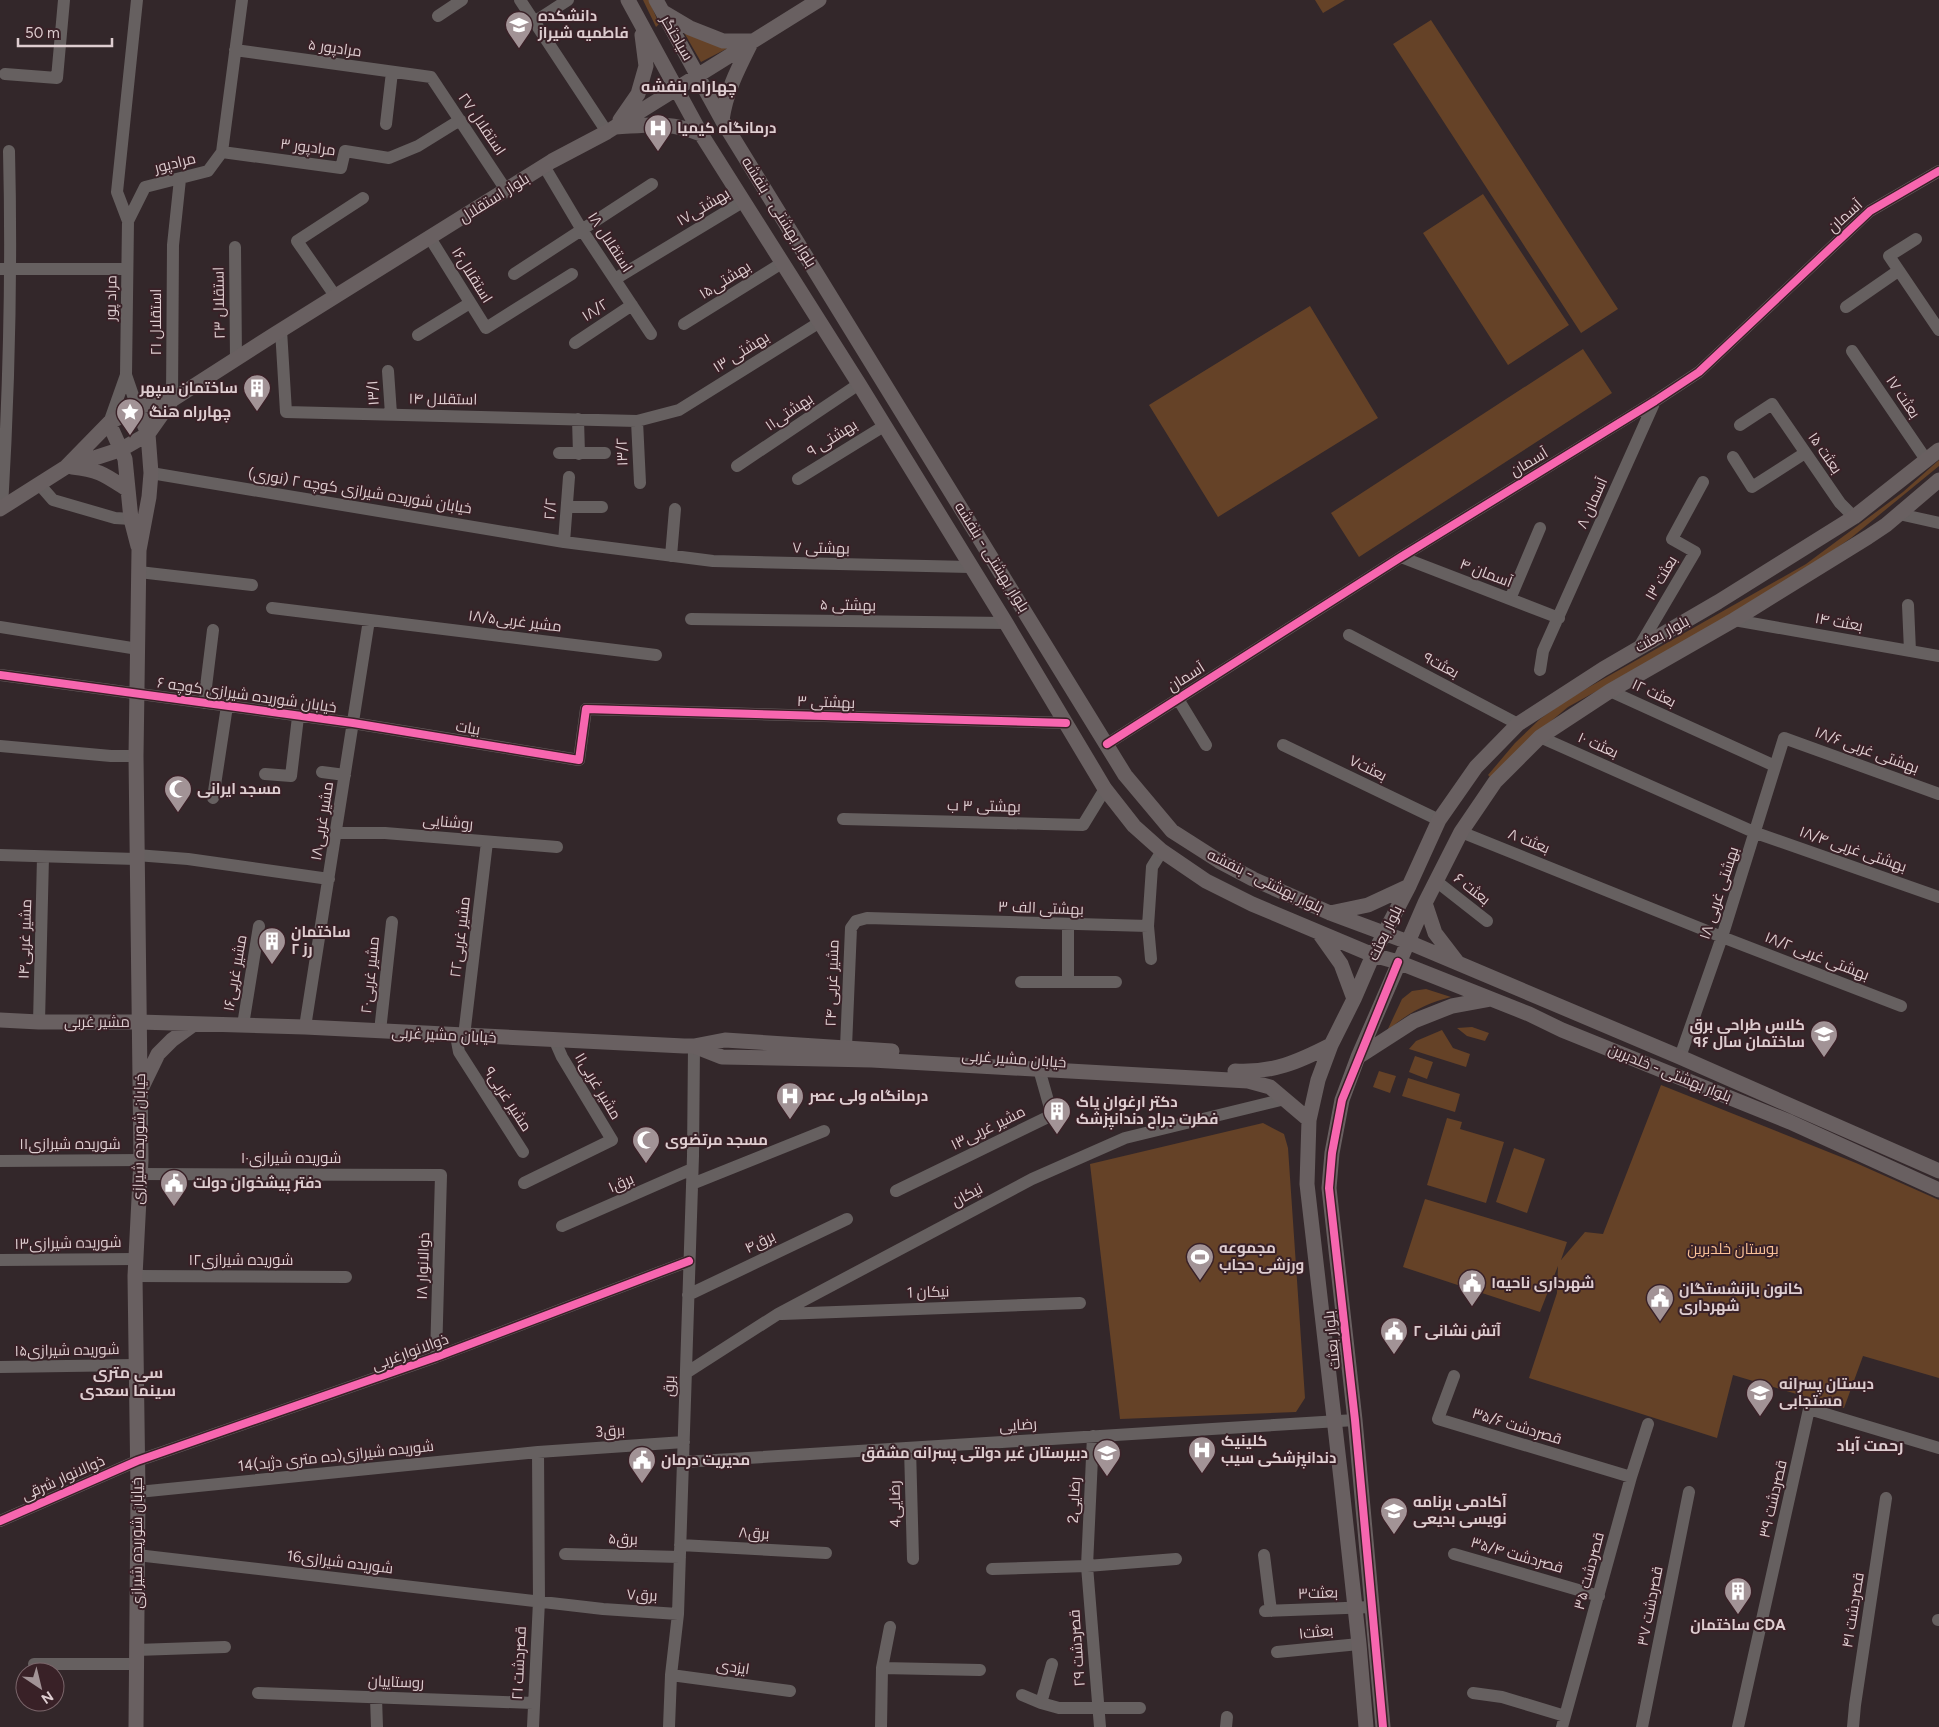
<svg xmlns="http://www.w3.org/2000/svg" width="1939" height="1727" font-family="Figtree,Cairo,sans-serif">
  <style>
    .green { fill: #654227 }
    .lines { fill: none; stroke-linecap: round; stroke-linejoin: round }
    .minor { stroke: #666060; stroke-width: 12 }
    .major { stroke: #696061; stroke-width: 15 }
    .cycleway-casing { stroke: #392127; stroke-width: 11 }
    .cycleway { stroke: #f766af; stroke-width: 8 }
    .labels { text-anchor: middle; dominant-baseline: central; stroke-width: 4; stroke-linejoin: round; paint-order: stroke }
    .poi-label { font-size: 15px; font-weight: bold; fill: #decdd0; stroke: #392127; text-anchor: start }
    .street-label { font-size: 15px; fill: #decdd0; stroke: #392127 }
    .park-label { font-size: 15px; fill: #fbc298; stroke: #392127 }
    .neighbourhood-label { font-size: 16px; font-weight: bold; fill: #decdd0; stroke: #392127 }
  </style>
  <rect width="100%" height="100%" fill="#33272a"/>
  <path class="green" d="M643,0h6l10,24 -3,3z
    M1315,0h30l-22,13z
    M1431,20l187,289 -37,24 -188,-289z
    M682,29l46,19 -27,14z
    M1483,194l86,131 -61,40 -85,-132z
    M1310,306l68,112 -160,99 -69,-112z
    M1583,349l29,44 -253,164 -28,-44z
    M1939,460v6l-88,72 -49,34 -126,75 -108,60 -41,34 -36,37 -3,-3 27,-32 25,-24 28,-20 238,-135 97,-72z
    M1426,989l25,8c-27,7 -43,16 -64,34l15,-32 10,-8z
    M1472,1027l17,6 -4,8 -18,-5 -10,-8z
    M1442,1030l11,18 17,6 -4,13 -57,-18 7,-8z
    M1415,1056l18,6 -6,17 -18,-7z
    M1379,1071l17,5 -6,17 -17,-6z
    M1408,1078l52,16 -5,18 -53,-16z
    M1661,1085l195,78 83,37v178l-76,-22 -19,52 -111,-33 -16,63 -188,-60 28,-85 1,-27 -18,46 -137,-45 22,-68 142,43 -6,18 24,-28 18,2z
    M1447,1118l15,4 -2,7 44,13 -18,61 -59,-18z
    M1263,1123l21,11 4,14 17,250 -9,14 -176,7 -30,-255z
    M1514,1148l31,11 -18,54 -31,-11z"/>
  <g class="lines">
    <path class="minor" d="M520,0l87,132
      M438,16l24,-16
      M534,22l34,-22
      M235,50l196,27 75,113
      M5,74l52,4 7,-78
      M386,124l6,-52
      M222,152l119,16 4,-17 44,7 29,-12 42,-26
      M544,166l38,64 69,104
      M128,221l17,-34 63,-16 14,-19 20,-152
      M430,238l56,90 86,-54
      M1916,239l-27,17 50,74
      M235,247l1,113
      M0,269h127
      M514,274l138,-90
      M615,279l129,-78
      M336,297l-39,-56 66,-43
      M1846,307l52,-36
      M684,324l98,-61
      M281,330l5,82 351,9 42,-11 141,-88
      M418,335l52,-32
      M575,343l57,-38
      M1852,351l75,110
      M388,371l3,43
      M126,375l11,32
      M172,400l1,-155 7,-66
      M578,419l1,35
      M637,421l3,62
      M109,423l17,-48 2,-154 -11,-29 20,-192
      M1740,425l32,-21 68,99 14,14
      M559,453h46
      M1733,457l19,30 53,-34
      M737,466l122,-82
      M151,473l413,69 149,19 257,6
      M798,479l86,-53
      M39,484l14,16 62,18 16,1
      M567,507h35
      M2,508c7,-119 10,-237 7,-357
      M1899,514l40,9
      M564,542l5,-65
      M671,556l4,-47
      M1401,557l158,61
      M139,572l113,13
      M1510,599l30,-71
      M1908,605l2,46
      M272,608l384,47
      M691,619l315,4
      M1734,620l205,36
      M0,627l138,22
      M1349,635l169,89
      M1639,647l56,-95 -23,-13 31,-57
      M1540,670l3,-19 112,-250
      M0,675l353,48 226,37 7,-51 480,14
      M1610,691l165,75
      M1178,699l28,46
      M204,703l9,-73
      M1540,737l216,96 183,64
      M1107,744l294,-187 254,-156 44,-29 171,-161 69,-40
      M1283,745l156,75
      M0,746l111,10h25
      M322,772l23,3
      M265,774l26,2 7,-59
      M213,798l14,-92
      M843,819l240,6 22,-36
      M1461,832l261,105 179,69
      M336,833h49l172,14
      M0,855l136,4
      M136,855l52,4 141,20
      M1436,881l51,40
      M1148,926l3,33
      M1021,982h95
      M1068,982v-57
      M39,1022l4,-165
      M243,1025l16,-99
      M305,1027l64,-407
      M380,1031l12,-109
      M456,1036l3,16 64,100
      M464,1036l23,-194
      M846,1047l5,-119 5,-7 11,-3 281,8 4,-59 10,-16
      M1680,1057l42,-120 62,-199 155,56
      M0,1161l141,-1
      M141,1174l300,1 -5,182
      M524,1183l88,-43 -50,-83 -7,-16
      M692,1184l132,-53
      M896,1191l156,-76 -13,-46
      M562,1226l130,-57
      M0,1260l136,-1
      M135,1276l211,1
      M688,1295l159,-76
      M782,1314l298,-11
      M0,1367l135,-2
      M686,1373l92,-59 254,-135 93,-41 160,-39
      M1454,1376l-16,43 193,58
      M1093,1436l-6,130 13,161
      M910,1448l3,111
      M683,1462l672,-42
      M138,1492l400,-40 146,-10
      M0,1521l137,-60 299,-104 253,-96
      M680,1545l146,8
      M565,1554l115,3
      M1454,1554l145,42
      M137,1555l466,54 75,5
      M1264,1555l7,56
      M992,1569l95,-3 89,-7
      M1265,1611l108,-4
      M1938,1620h1
      M136,1650l89,-3
      M1277,1652l82,-8
      M34,1664h102
      M882,1668l98,2
      M671,1675l119,16
      M258,1693l275,10
      M1473,1693l29,4 63,19
      M1022,1695l19,8 18,5h81
      M376,1698l1,29
      M1041,1703l11,-39
      M533,1727l6,-126 -1,-149
      M669,1727l2,-52 7,-61 15,-458 1,-110
      M881,1727l1,-59 8,-41
      M1226,1727l1,-10
      M1562,1727l69,-250 17,-53
      M1642,1727l47,-235
      M1738,1727l71,-318 130,39
      M1853,1727l2,-22 31,-207"/>
    <path class="major" d="M628,0l73,134 158,250 147,239 99,166 29,37 28,25 44,30 46,23 121,51 25,7 131,52 33,16 228,92 149,68
      M656,0l66,120 403,655 47,56 47,30 34,18 77,34 78,29 272,115 259,114
      M663,12l27,16 33,13h29c-13,26 -26,50 -30,79
      M620,120l18,-26 8,-28 -4,-31
      M616,127c34,-2 53,-6 85,7
      M109,423l16,36 6,60 7,27
      M70,466l52,-17 26,-15 24,-34
      M72,467c28,3 33,8 56,23
      M0,509l66,-42 43,-44 28,-16 35,-7 103,-66 277,-173 55,-29 212,-132
      M1425,903l10,30 23,30
      M1330,913l38,-8 41,-19
      M1319,933l22,31 13,35
      M0,1020l39,2h100l166,5 379,19h10l28,11 150,3 376,21 22,6 39,33
      M694,1046l31,-6 167,11
      M1358,1057l56,-36 38,-15 38,-7
      M1235,1071c38,2 63,-9 96,-26
      M142,1087l16,-33 14,-14 22,-16
      M136,1727l2,-235 -3,-216 6,-116 -5,-404 3,-206 10,-53 2,-24 -3,-39 -11,-27
      M1366,1727l-7,-83 -18,-165 -34,-295 2,-64 9,-40 13,-35 23,-46 19,-44 36,-69 30,-66 37,-53 42,-43 85,-55 115,-67 136,-85 85,-67
      M1383,1727l-28,-307 -26,-232 3,-35 10,-53 16,-43 67,-154 36,-71 34,-50 45,-45 70,-46 124,-71 134,-83 18,-12 53,-45"/>
    <g class="cycleway-casing">
      <path id="cycleway" d="M0,675l353,48 226,37 7,-51 480,14
        M1107,744l294,-187 254,-156 44,-29 171,-161 69,-40
        M0,1521l137,-60 299,-104 253,-96
        M1383,1727l-28,-307 -26,-232 3,-35 10,-53 56,-138"/>
    </g>
    <use href="#cycleway" class="cycleway"/>
  </g>
  <defs>
    <g id="university-pin" transform="scale(1.4375)"><path d="M0 17L-7.5 6A9.5 9.5 0 1 1 7.5 6Z" fill="#a29396" stroke="#392127"/><path d="M0-5L7-2L0 1L-7-2ZM-4 1L0 2.5L4 1V4Q0 6-4 4Z" fill="#fff"/></g>
    <g id="hospital-pin" transform="scale(1.4375)"><path d="M0 17L-7.5 6A9.5 9.5 0 1 1 7.5 6Z" fill="#a29396" stroke="#392127"/><path d="M-5-5h3v3.5h4V-5h3V5h-3V1.5h-4V5h-3Z" fill="#fff"/></g>
    <g id="building-pin" transform="scale(1.4375)"><path d="M0 17L-7.5 6A9.5 9.5 0 1 1 7.5 6Z" fill="#a29396" stroke="#392127"/><path d="M-4-6H4V6H1V3H-1V6H-4ZM-2.5-4.3h1.7v1.8h-1.7ZM.8-4.3h1.7v1.8H.8ZM-2.5-1h1.7V.8h-1.7ZM.8-1h1.7V.8H.8Z" fill="#fff"/></g>
    <g id="sight-pin" transform="scale(1.4375)"><path d="M0 17L-7.5 6A9.5 9.5 0 1 1 7.5 6Z" fill="#a29396" stroke="#392127"/><path d="M0-6L1.8-2.2L6-1.7L2.9 1.2L3.7 5.4L0 3.3L-3.7 5.4L-2.9 1.2L-6-1.7L-1.8-2.2Z" fill="#fff"/></g>
    <g id="mosque-pin" transform="scale(1.4375)"><path d="M0 17L-7.5 6A9.5 9.5 0 1 1 7.5 6Z" fill="#a29396" stroke="#392127"/><path d="M3.5-4.9A6 6 0 1 0 3.5 4.9A5 5 0 1 1 3.5-4.9Z" fill="#fff"/></g>
    <g id="school-pin" transform="scale(1.4375)"><path d="M0 17L-7.5 6A9.5 9.5 0 1 1 7.5 6Z" fill="#a29396" stroke="#392127"/><path d="M0-5L7-2L0 1L-7-2ZM-4 1L0 2.5L4 1V4Q0 6-4 4Z" fill="#fff"/></g>
    <g id="civic-pin" transform="scale(1.4375)"><path d="M0 17L-7.5 6A9.5 9.5 0 1 1 7.5 6Z" fill="#a29396" stroke="#392127"/><path d="M-.6-6.5H3V-4.5H.6V-3L4-1V1h2V6H-6V1h2V-1L-.6-3ZM-1.2 2.5V6h2.4V2.5Z" fill="#fff"/></g>
    <g id="stadium-pin" transform="scale(1.4375)"><path d="M0 17L-7.5 6A9.5 9.5 0 1 1 7.5 6Z" fill="#a29396" stroke="#392127"/><path d="M0-5a6.5 5 0 1 0 0 10a6.5 5 0 1 0 0-10ZM-3.5-1.8h7v3.6h-7Z" fill="#fff"/></g>
  </defs>
  <g fill-rule="evenodd">
    <use href="#university-pin" x="519" y="25"/>
    <use href="#hospital-pin" x="658" y="128"/>
    <use href="#building-pin" x="257" y="388"/>
    <use href="#sight-pin" x="130" y="412"/>
    <use href="#mosque-pin" x="178" y="789"/>
    <use href="#building-pin" x="272" y="941"/>
    <use href="#school-pin" x="1824" y="1034"/>
    <use href="#hospital-pin" x="790" y="1096"/>
    <use href="#building-pin" x="1057" y="1111"/>
    <use href="#mosque-pin" x="646" y="1140"/>
    <use href="#civic-pin" x="174" y="1183"/>
    <use href="#stadium-pin" x="1200" y="1257"/>
    <use href="#civic-pin" x="1472" y="1283"/>
    <use href="#civic-pin" x="1660" y="1298"/>
    <use href="#civic-pin" x="1394" y="1331"/>
    <use href="#school-pin" x="1760" y="1393"/>
    <use href="#hospital-pin" x="1202" y="1450"/>
    <use href="#school-pin" x="1107" y="1453"/>
    <use href="#civic-pin" x="642" y="1460"/>
    <use href="#school-pin" x="1394" y="1511"/>
    <use href="#building-pin" x="1738" y="1591"/>
  </g>
  <g class="labels">
    <g class="poi-label">
      <text x="538" y="16">دانشکده<tspan x="538" dy="17">فاطمیه شیراز</tspan></text>
      <text x="677" y="128">درمانگاه کیمیا</text>
      <text x="238" y="388" text-anchor="end">ساختمان سپهر</text>
      <text x="149" y="412">چهارراه هنگ</text>
      <text x="197" y="789">مسجد ایرانی</text>
      <text x="291" y="932">ساختمان<tspan x="291" dy="17">رز ۲</tspan></text>
      <text x="1805" y="1025" text-anchor="end">کلاس طراحی برق<tspan x="1805" dy="17">ساختمان سال ۹۶</tspan></text>
      <text x="809" y="1096">درمانگاه ولی عصر</text>
      <text x="1076" y="1102">دکتر ارغوان پاک<tspan x="1076" dy="17">فطرت جراح دندانپزشک</tspan></text>
      <text x="665" y="1140">مسجد مرتضوی</text>
      <text x="193" y="1183">دفتر پیشخوان دولت</text>
      <text x="1219" y="1248">مجموعه<tspan x="1219" dy="17">ورزشی حجاب</tspan></text>
      <text x="1491" y="1283">شهرداری ناحیه۱</text>
      <text x="1679" y="1289">کانون بازنشستگان<tspan x="1679" dy="17">شهرداری</tspan></text>
      <text x="1413" y="1331">آتش نشانی ۲</text>
      <text x="1779" y="1384">دبستان پسرانه<tspan x="1779" dy="17">مستجابی</tspan></text>
      <text x="1221" y="1441">کلینیک<tspan x="1221" dy="17">دندانپزشکی سیب</tspan></text>
      <text x="1088" y="1453" text-anchor="end">دبیرستان غیر دولتی پسرانه مشفق</text>
      <text x="661" y="1460">مدیریت درمان</text>
      <text x="1413" y="1502">آکادمی برنامه<tspan x="1413" dy="17">نویسی بدیعی</tspan></text>
      <text x="1738" y="1625" text-anchor="middle">ساختمان CDA</text>
    </g>
    <g class="street-label">
      <text transform="translate(677 38) rotate(60)">سیاحتگر</text>
      <text transform="translate(335 48) rotate(8)">۵ مرادپور</text>
      <text transform="translate(482 124) rotate(56)">۲۷ استقلال</text>
      <text transform="translate(308 147) rotate(7)">۳ مرادپور</text>
      <text transform="translate(175 163) rotate(-14)">مرادپور</text>
      <text transform="translate(494 198) rotate(-32)">بلوار استقلال</text>
      <text transform="translate(703 207) rotate(-31)">بهشتی۱۷</text>
      <text transform="translate(779 212) rotate(58)">بلوار بهشتی - بنفشه</text>
      <text transform="translate(1845 216) rotate(-42)">آسمان</text>
      <text transform="translate(610 242) rotate(57)">استقلال ۱۸</text>
      <text transform="translate(472 275) rotate(58)">استقلال۱۶</text>
      <text transform="translate(725 280) rotate(-32)">بهشتی۱۵</text>
      <text transform="translate(111 298) rotate(-89)">مراد پور</text>
      <text transform="translate(219 303) rotate(-91)">۲۳ استقلال</text>
      <text transform="translate(595 310) rotate(-33)">۱۸/۲</text>
      <text transform="translate(156 322) rotate(-90)">۲۱ استقلال</text>
      <text transform="translate(741 352) rotate(-32)">بهشتی ۱۳</text>
      <text transform="translate(373 393) rotate(-94)">۱۳/۱</text>
      <text transform="translate(1903 397) rotate(56)">بعثت ۱۷</text>
      <text transform="translate(443 399) rotate(1)">استقلال ۱۴</text>
      <text transform="translate(789 412) rotate(-34)">بهشتی۱۱</text>
      <text transform="translate(832 438) rotate(-32)">بهشتی ۹</text>
      <text transform="translate(622 452) rotate(-92)">۱۳/۲</text>
      <text transform="translate(1825 453) rotate(55)">بعثت ۱۵</text>
      <text transform="translate(1529 462) rotate(-31)">آسمان</text>
      <text transform="translate(360 491) rotate(9)">خیابان شوریده شیرازی کوچه ۲ (نوری)</text>
      <text transform="translate(1592 503) rotate(-66)">۸ آسمان</text>
      <text transform="translate(550 509) rotate(-86)">۲/۲</text>
      <text transform="translate(821 548) rotate(1)">بهشتی ۷</text>
      <text transform="translate(992 557) rotate(58)">بلوار بهشتی - بنفشه</text>
      <text transform="translate(1486 573) rotate(21)">۴ آسمان</text>
      <text transform="translate(1661 578) rotate(-60)">۱۳ بعثت</text>
      <text transform="translate(848 605) rotate(1)">بهشتی ۵</text>
      <text transform="translate(515 621) rotate(7)">مشیر غربی۱۸/۵</text>
      <text transform="translate(1839 622) rotate(10)">بعثت ۱۴</text>
      <text transform="translate(1662 634) rotate(-29)">بلوار بعثت</text>
      <text transform="translate(1441 665) rotate(28)">بعثت۹</text>
      <text transform="translate(1186 677) rotate(-32)">آسمان</text>
      <text transform="translate(1654 693) rotate(25)">۱۲ بعثت</text>
      <text transform="translate(247 695) rotate(8)">خیابان شوریده شیرازی کوچه ۶</text>
      <text transform="translate(826 702) rotate(2)">بهشتی ۳</text>
      <text transform="translate(468 728) rotate(9)">بیات</text>
      <text transform="translate(1598 745) rotate(24)">۱۰ بعثت</text>
      <text transform="translate(1867 750) rotate(20)">بهشتی غربی ۱۸/۶</text>
      <text transform="translate(1368 768) rotate(26)">بعثت۷</text>
      <text transform="translate(984 806) rotate(1)">بهشتی ۳ ب</text>
      <text transform="translate(322 821) rotate(-81)">مشیر غربی۱۸</text>
      <text transform="translate(448 822) rotate(5)">روشنایی</text>
      <text transform="translate(1529 841) rotate(22)">۸ بعثت</text>
      <text transform="translate(1853 849) rotate(19)">بهشتی غربی ۱۸/۴</text>
      <text transform="translate(1265 881) rotate(26)">بلوار بهشتی - بنفشه</text>
      <text transform="translate(1472 889) rotate(38)">۶ بعثت</text>
      <text transform="translate(1719 893) rotate(-72)">بهشتی غربی ۱۸</text>
      <text transform="translate(1041 908) rotate(2)">بهشتی الف ۳</text>
      <text transform="translate(1385 933) rotate(-64)">بلوار بعثت</text>
      <text transform="translate(460 937) rotate(-83)">مشیر غربی۲۲</text>
      <text transform="translate(25 939) rotate(-88)">مشیر غربی۱۴</text>
      <text transform="translate(1817 956) rotate(21)">بهشتی غربی ۱۸/۲</text>
      <text transform="translate(235 973) rotate(-80)">مشیر غربی۱۶</text>
      <text transform="translate(370 975) rotate(-84)">مشیر غربی۲۰</text>
      <text transform="translate(832 983) rotate(-88)">مشیر غربی ۲۴</text>
      <text x="97" y="1022">مشیر غربی</text>
      <text transform="translate(444 1035) rotate(3)">خیابان مشیر غربی</text>
      <text transform="translate(1014 1059) rotate(4)">خیابان مشیر غربی</text>
      <text transform="translate(1670 1073) rotate(22)">بلوار بهشتی - خلدبرین</text>
      <text transform="translate(598 1086) rotate(59)">مشیر غربی۱۱</text>
      <text transform="translate(508 1099) rotate(57)">مشیر غربی۹</text>
      <text transform="translate(988 1128) rotate(-26)">مشیر غربی۱۳</text>
      <text transform="translate(139 1139) rotate(-89)">خیابان شوریده شیرازی</text>
      <text x="70" y="1144">شوریده شیرازی۱۱</text>
      <text x="291" y="1158">۱۰شوریده شیرازی</text>
      <text transform="translate(621 1183) rotate(-24)">برق۱</text>
      <text transform="translate(967 1195) rotate(-28)">نیکان</text>
      <text transform="translate(760 1242) rotate(-26)">برق۴</text>
      <text transform="translate(68 1243) rotate(-1)">شوریده شیرازی۱۳</text>
      <text x="241" y="1260">شوریده شیرازی۱۲</text>
      <text transform="translate(423 1266) rotate(-88)">ذوالانوار ۱۸</text>
      <text transform="translate(928 1292) rotate(-2)">نیکان 1</text>
      <text transform="translate(1332 1340) rotate(-96)">بلوار بعثت</text>
      <text transform="translate(67 1350) rotate(-1)">شوریده شیرازی۱۵</text>
      <text transform="translate(410 1352) rotate(-20)">ذوالانوارغربی</text>
      <text transform="translate(669 1386) rotate(-88)">برق</text>
      <text transform="translate(1018 1425) rotate(-4)">رضایی</text>
      <text transform="translate(1517 1426) rotate(17)">قصردشت ۳۵/۶</text>
      <text transform="translate(610 1431) rotate(-4)">3برق</text>
      <text transform="translate(336 1456) rotate(-6)">14شوریده شیرازی(ده متری دژبد)</text>
      <text transform="translate(63 1478) rotate(-24)">ذوالانوار شرقی</text>
      <text transform="translate(1773 1499) rotate(-77)">قصردشت ۳۹</text>
      <text transform="translate(1074 1500) rotate(-87)">2رضایی</text>
      <text transform="translate(895 1504) rotate(-91)">4رضایی</text>
      <text transform="translate(754 1533) rotate(3)">برق۸</text>
      <text transform="translate(623 1539) rotate(2)">برق۵</text>
      <text transform="translate(137 1543) rotate(-90)">خیابان شوریده شیرازی</text>
      <text transform="translate(1517 1555) rotate(16)">قصردشت ۳۵/۴</text>
      <text transform="translate(340 1562) rotate(7)">شوریده شیرازی16</text>
      <text transform="translate(1589 1571) rotate(-75)">قصردشت ۳۵</text>
      <text transform="translate(1318 1593) rotate(-2)">بعثت۳</text>
      <text transform="translate(642 1595) rotate(3)">برق۷</text>
      <text transform="translate(1650 1606) rotate(-79)">قصردشت ۳۷</text>
      <text transform="translate(1853 1610) rotate(-81)">قصردشت ۴۱</text>
      <text transform="translate(1316 1632) rotate(-6)">بعثت۱</text>
      <text transform="translate(1077 1648) rotate(-94)">قصردشت ۲۹</text>
      <text transform="translate(519 1663) rotate(-87)">قصردشت ۲۱</text>
      <text transform="translate(733 1667) rotate(8)">ایزدی</text>
      <text transform="translate(396 1682) rotate(2)">روستاییان</text>
    </g>
    <g class="park-label">
      <text x="1733" y="1249">بوستان خلدبرین</text>
    </g>
    <g class="neighbourhood-label">
      <text x="689" y="86">چهاراه بنفشه</text>
      <text x="128" y="1372">سی متری<tspan x="128" dy="18">سینما سعدی</tspan></text>
      <text x="1870" y="1445">رحمت آباد</text>
    </g>
  </g>
  <g transform="translate(40 1687) rotate(145)"><circle r="24" fill="#392127" stroke="#7b666b"/>
  <path d="M0-4L9 19L0 12L-9 19Z" fill="#a29396"/>
  <text y="-8" font-size="14" font-weight="bold" text-anchor="middle" fill="#decdd0">N</text>
  </g>
  <path d="M18 38v8h94v-8" fill="none" stroke="#decdd0" stroke-width="2.5"/>
  <text x="25" y="38" font-size="15" fill="#decdd0" stroke="#392127" stroke-width="4" paint-order="stroke">50 m</text>
</svg>
